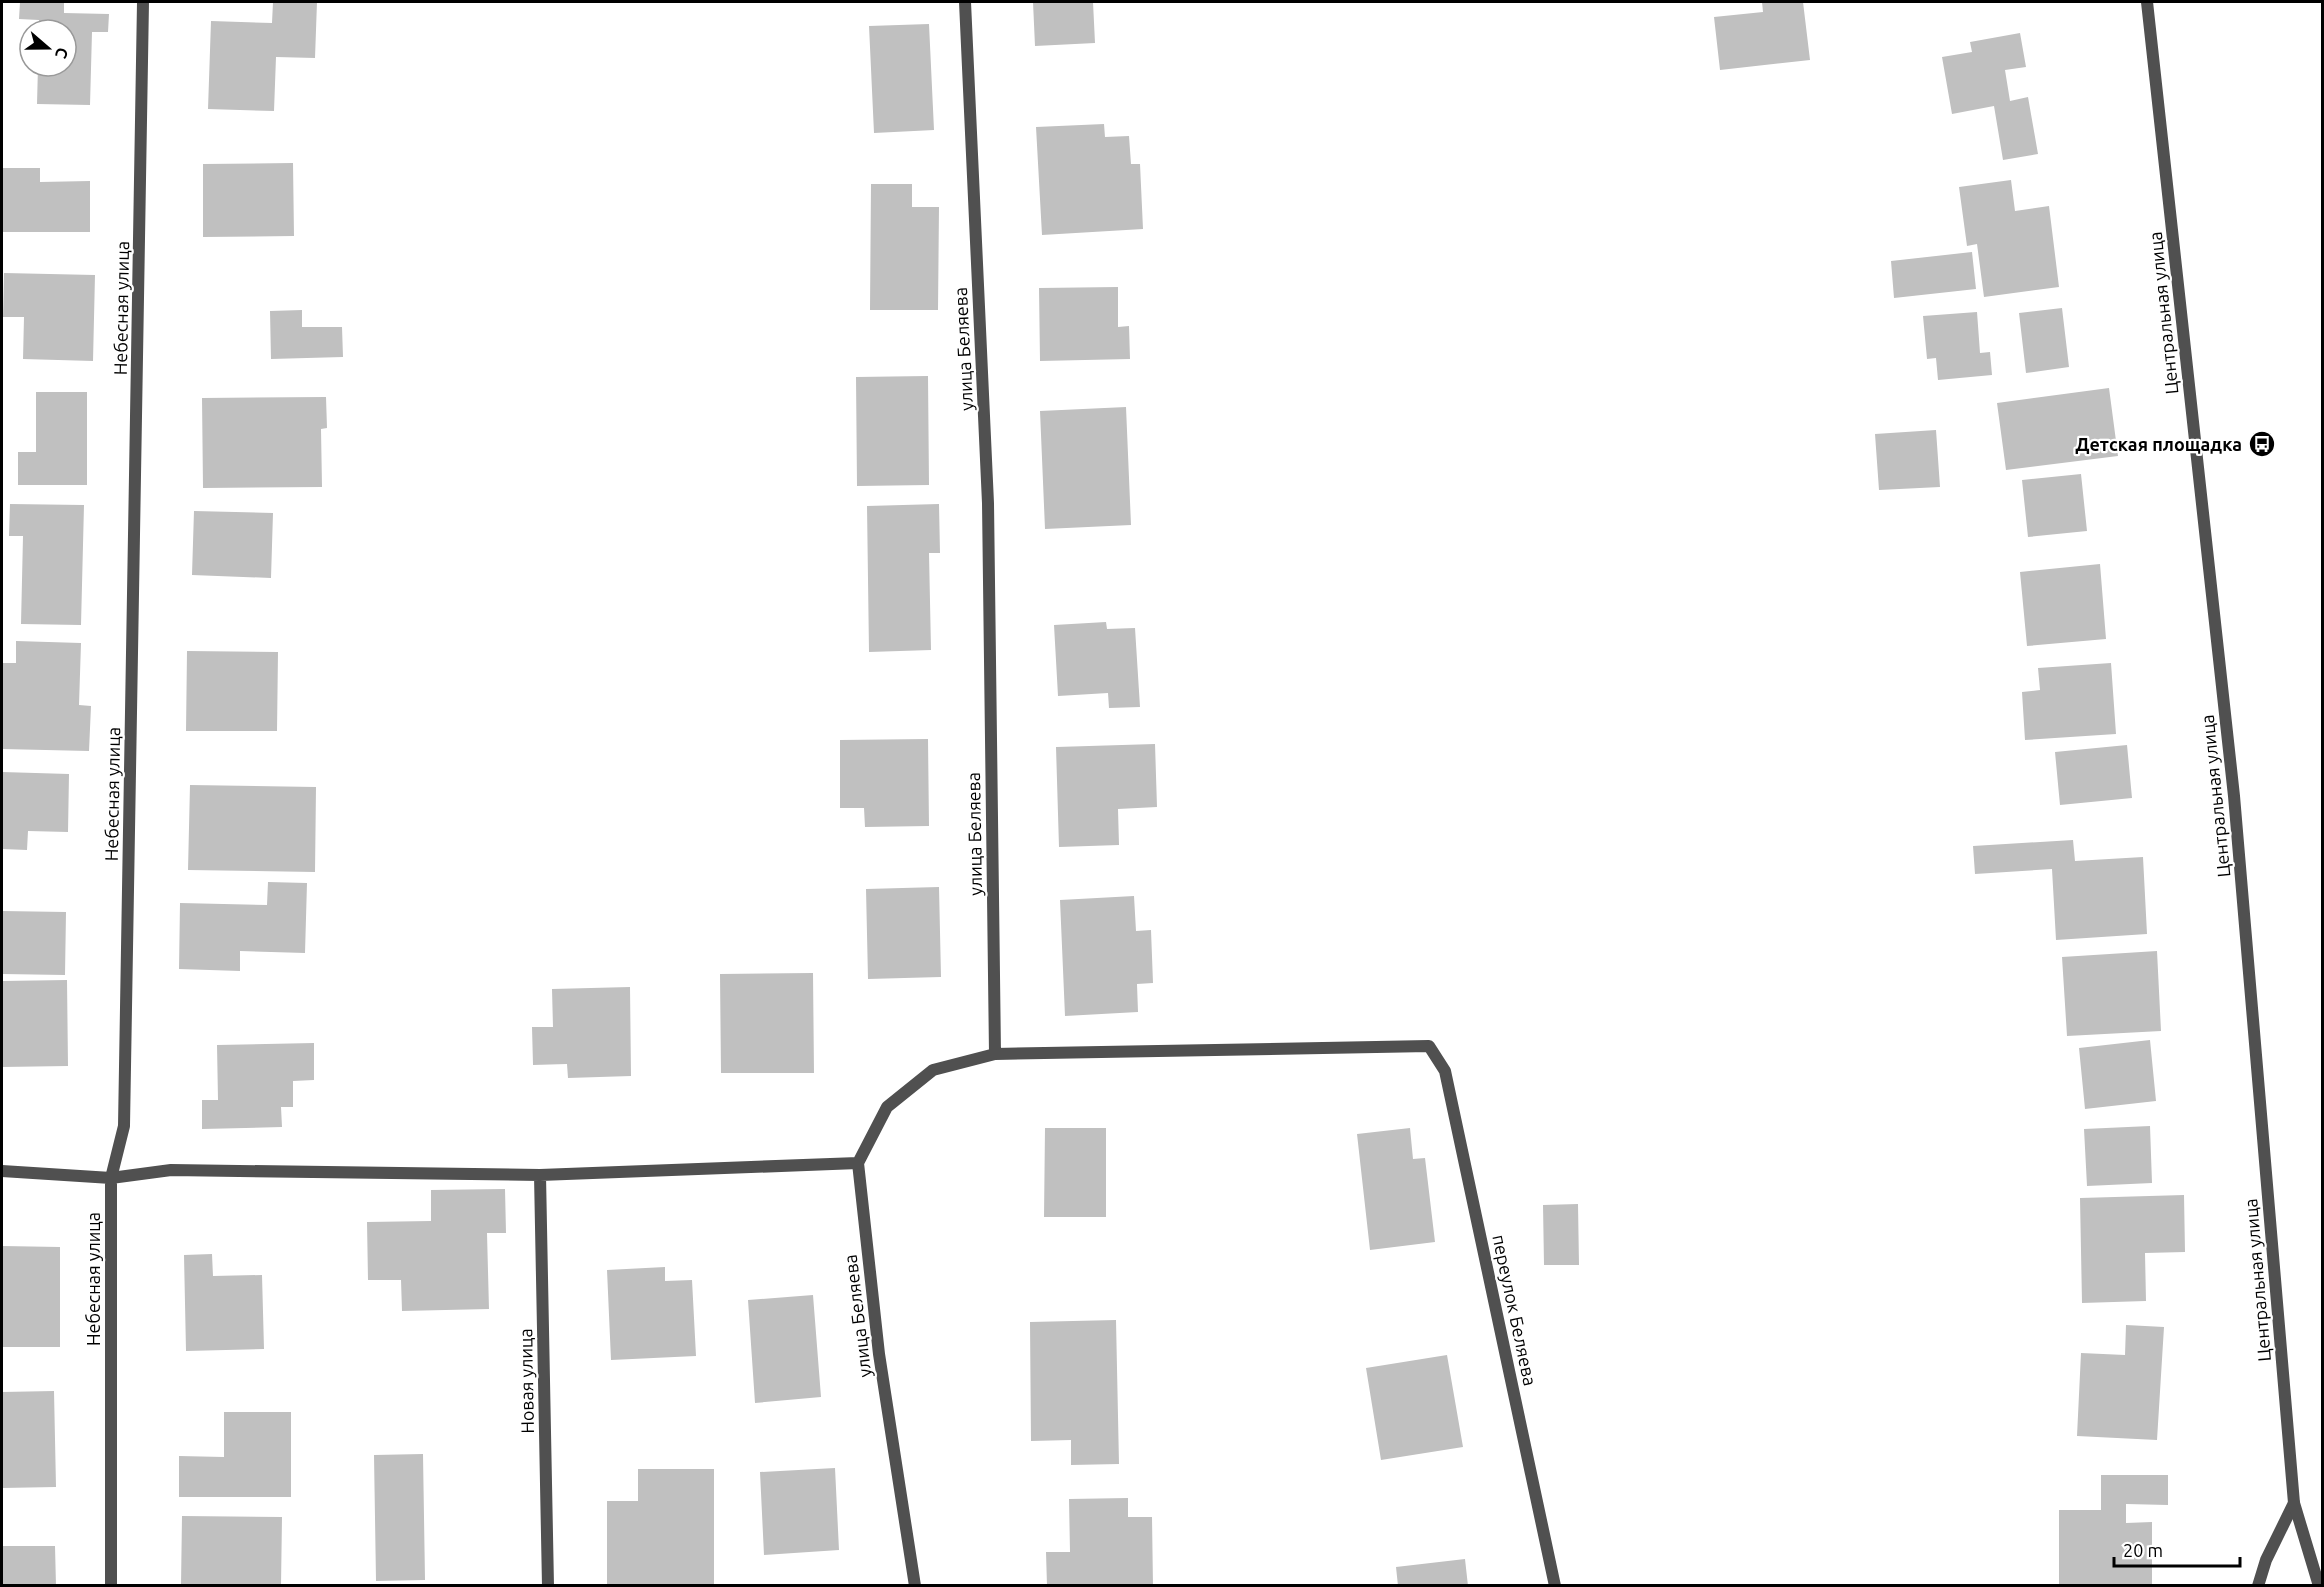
<svg xmlns="http://www.w3.org/2000/svg" width="2324" height="1587" font-family="Ubuntu,sans-serif">
  <style>
    .building { fill: #c0c0c0 }
    .lines { fill: none; stroke-linecap: round; stroke-linejoin: round }
    .service { stroke: #505050; stroke-width: 12 }
    .minor { stroke: #505050; stroke-width: 12 }
    .tertiary { stroke: #505050; stroke-width: 12 }
    .labels { text-anchor: middle; dominant-baseline: central; stroke-width: 4.5; stroke-linejoin: round; paint-order: stroke }
    .street-label { font-size: 18px; fill: #000; stroke: #fff }
    .poi-label { font-size: 18px; font-weight: bold; fill: #000; stroke: #fff; text-anchor: end }
  </style>
  <rect width="100%" height="100%" fill="#fff"/>
  <path class="building" d="M20,2h44v11l45,1 -1,18h-16l-2,73 -53,-1 1,-38h28v-36h-28l1,-10 -20,-1z
    M273,2h44l-2,56 -39,-1 -2,54 -66,-2 3,-88 61,2z
    M1033,2h60l2,41 -60,3z
    M1762,2h41l7,58 -90,10 -6,-53 49,-5z
    M929,24l5,106 -60,3 -5,-107z
    M2020,33l6,34 -21,3 5,31 18,-4 10,57 -35,6 -9,-54 -42,8 -10,-57 30,-5 -2,-10z
    M1104,124l1,13 24,-1 2,28h9l3,65 -101,6 -6,-108z
    M293,163l1,73 -91,1v-73z
    M2,168h38v14l50,-1v51h-87z
    M2011,180l4,31 34,-5 10,81 -75,10 -7,-53 -10,2 -8,-59z
    M871,184h41v23h27l-1,103h-68z
    M1972,252l4,37 -82,9 -3,-37z
    M4,273l91,2 -2,86 -70,-2 1,-42h-21z
    M1118,287v40l11,-1 1,33 -90,2 -1,-73z
    M2062,308l7,59 -43,6 -7,-60z
    M302,310v17h40l1,30 -72,2 -1,-48z
    M1977,312l3,41 10,-1 2,23 -54,5 -2,-22 -9,1 -4,-43z
    M928,376l1,109 -72,1 -1,-109z
    M2109,388l9,68 -112,14 -9,-67z
    M36,392h51v93h-69v-33h18z
    M326,397l1,31 -6,1 1,58 -119,1 -1,-90z
    M1126,407l5,118 -86,4 -5,-118z
    M1936,430l4,57 -61,3 -4,-56z
    M2081,474l6,57 -59,6 -6,-57z
    M10,504l74,1 -3,120 -60,-1 2,-88h-14z
    M939,504l1,49h-11l2,97 -62,2 -2,-146z
    M194,511l79,2 -2,65 -79,-3z
    M2100,564l6,75 -79,7 -7,-74z
    M1106,622l1,7 28,-1 5,79 -31,1 -1,-15 -50,3 -4,-71z
    M16,641l65,2 -2,62 12,1 -2,45 -87,-2v-86h14z
    M187,651l91,1 -1,79h-91z
    M2111,663l5,71 -91,6 -3,-48 18,-2 -2,-22z
    M928,739l1,87 -64,1 -1,-19h-24v-68z
    M1155,744l2,63 -39,2 1,36 -60,2 -3,-100z
    M2127,745l5,53 -72,7 -5,-53z
    M2,772l67,2 -1,58 -40,-1 -1,19 -25,-1z
    M190,785l126,2 -1,85 -127,-2z
    M2073,840l2,21 68,-4 4,77 -91,6 -4,-71 -77,5 -2,-28z
    M268,882l39,1 -2,70 -65,-2v20l-61,-2 1,-66 87,2z
    M939,887l2,90 -73,2 -2,-90z
    M1134,896l2,35 15,-1 2,53 -16,1 1,28 -73,4 -5,-116z
    M2,911l64,1 -1,63 -63,-1z
    M2157,951l4,80 -94,5 -5,-79z
    M813,973l1,100h-93l-1,-99z
    M67,980l1,86 -66,1v-86z
    M630,987l1,89 -63,2 -1,-14 -34,1 -1,-38h21l-1,-38z
    M2150,1040l6,61 -71,8 -6,-61z
    M314,1043v37l-21,1v26h-12l1,20 -80,2v-29h16l-1,-55z
    M2150,1126l2,57 -65,3 -3,-57z
    M1045,1128h61v89h-62z
    M1410,1128l3,31 12,-1 10,84 -65,8 -13,-116z
    M505,1189l1,44h-19l2,76 -87,2 -1,-31h-33l-1,-58 64,-1v-31z
    M2184,1195l1,57 -40,1 1,48 -64,2 -2,-105z
    M1578,1204l1,61h-35l-1,-60z
    M2,1246l58,1v100h-58z
    M212,1254l1,22 49,-1 2,74 -78,2 -2,-96z
    M665,1267v14l27,-1 4,76 -85,4 -4,-90z
    M813,1295l8,102 -66,6 -7,-103z
    M1116,1320l3,144 -48,1v-25l-40,1 -1,-119z
    M2126,1325l38,2 -7,113 -80,-4 4,-83 44,2z
    M1447,1355l16,92 -82,13 -15,-92z
    M54,1391l2,96 -54,1v-96z
    M224,1412h67v85h-112v-41l45,1z
    M423,1454l2,126 -49,1 -2,-126z
    M835,1468l4,82 -75,5 -4,-83z
    M638,1469h76v117h-107v-85h31z
    M2101,1475h67v30l-42,-1v19l26,-1v64h-93v-76h42z
    M1128,1498v19h24l1,69h-106l-1,-34h24l-1,-53z
    M182,1516l100,1 -1,69h-100z
    M2,1546h53l1,40h-54z
    M1465,1559l3,27h-70l-2,-19z"/>
  <g class="lines">
    <path class="service" d="M2258,1586l8,-26 28,-57"/>
    <path class="minor" d="M995,1054l434,-8 16,25 110,515
      M2,1171l109,7 60,-8 369,5 318,-12
      M540,1175l8,411
      M111,1586v-408l13,-52 19,-1124
      M915,1586l-36,-232 -21,-191 29,-56 46,-37 62,-16 -7,-551 -23,-501"/>
    <path class="tertiary" d="M2147,2l87,794 60,707 25,83"/>
  </g>
  <defs>
    <g id="bus-disc" transform="scale(1.35)"><circle r="9.5" fill="#000" stroke="#fff"/><path d="M-5-6H5V4H4V6H2V4H-2V6H-4V4H-5ZM-3.5-4V0h7V-4ZM-3.5 1.2v1.5H-2V1.2ZM2 1.2v1.5H3.5V1.2Z" fill="#fff"/></g>
  </defs>
  <g fill-rule="evenodd">
    <use href="#bus-disc" x="2262" y="444"/>
  </g>
  <g class="labels">
    <g class="street-label">
      <text transform="translate(121 308) rotate(-89)">Небесная улица</text>
      <text transform="translate(2163 313) rotate(-96)">Центральная улица</text>
      <text transform="translate(963 349) rotate(-93)">улица Беляева</text>
      <text transform="translate(112 794) rotate(-89)">Небесная улица</text>
      <text transform="translate(2215 796) rotate(-96)">Центральная улица</text>
      <text transform="translate(974 834) rotate(-91)">улица Беляева</text>
      <text transform="translate(93 1279) rotate(-90)">Небесная улица</text>
      <text transform="translate(2257 1280) rotate(-95)">Центральная улица</text>
      <text transform="translate(1515 1310) rotate(78)">переулок Беляева</text>
      <text transform="translate(857 1316) rotate(-97)">улица Беляева</text>
      <text transform="translate(526 1381) rotate(-91)">Новая улица</text>
    </g>
    <g class="poi-label">
      <text x="2242" y="444">Детская площадка</text>
    </g>
  </g>
  <rect width="2324" height="1587" fill="none" stroke="#000000" stroke-width="6"/>
  <g transform="translate(48 48) rotate(110)"><circle r="28" fill="#ffffff" stroke="#999999" stroke-width="1.5"/>
  <path d="M0-4.5L10 22L0 15L-10 22Z" fill="#000000"/>
  <text y="-9" font-size="16" font-weight="bold" text-anchor="middle" fill="#000000">С</text>
  </g>
  <path d="M2114 1557v9h126v-9" fill="none" stroke="#000000" stroke-width="3"/>
  <text x="2123" y="1557" font-size="18" fill="#000000" stroke="#ffffff" stroke-width="4.5" paint-order="stroke">20 m</text>
</svg>
